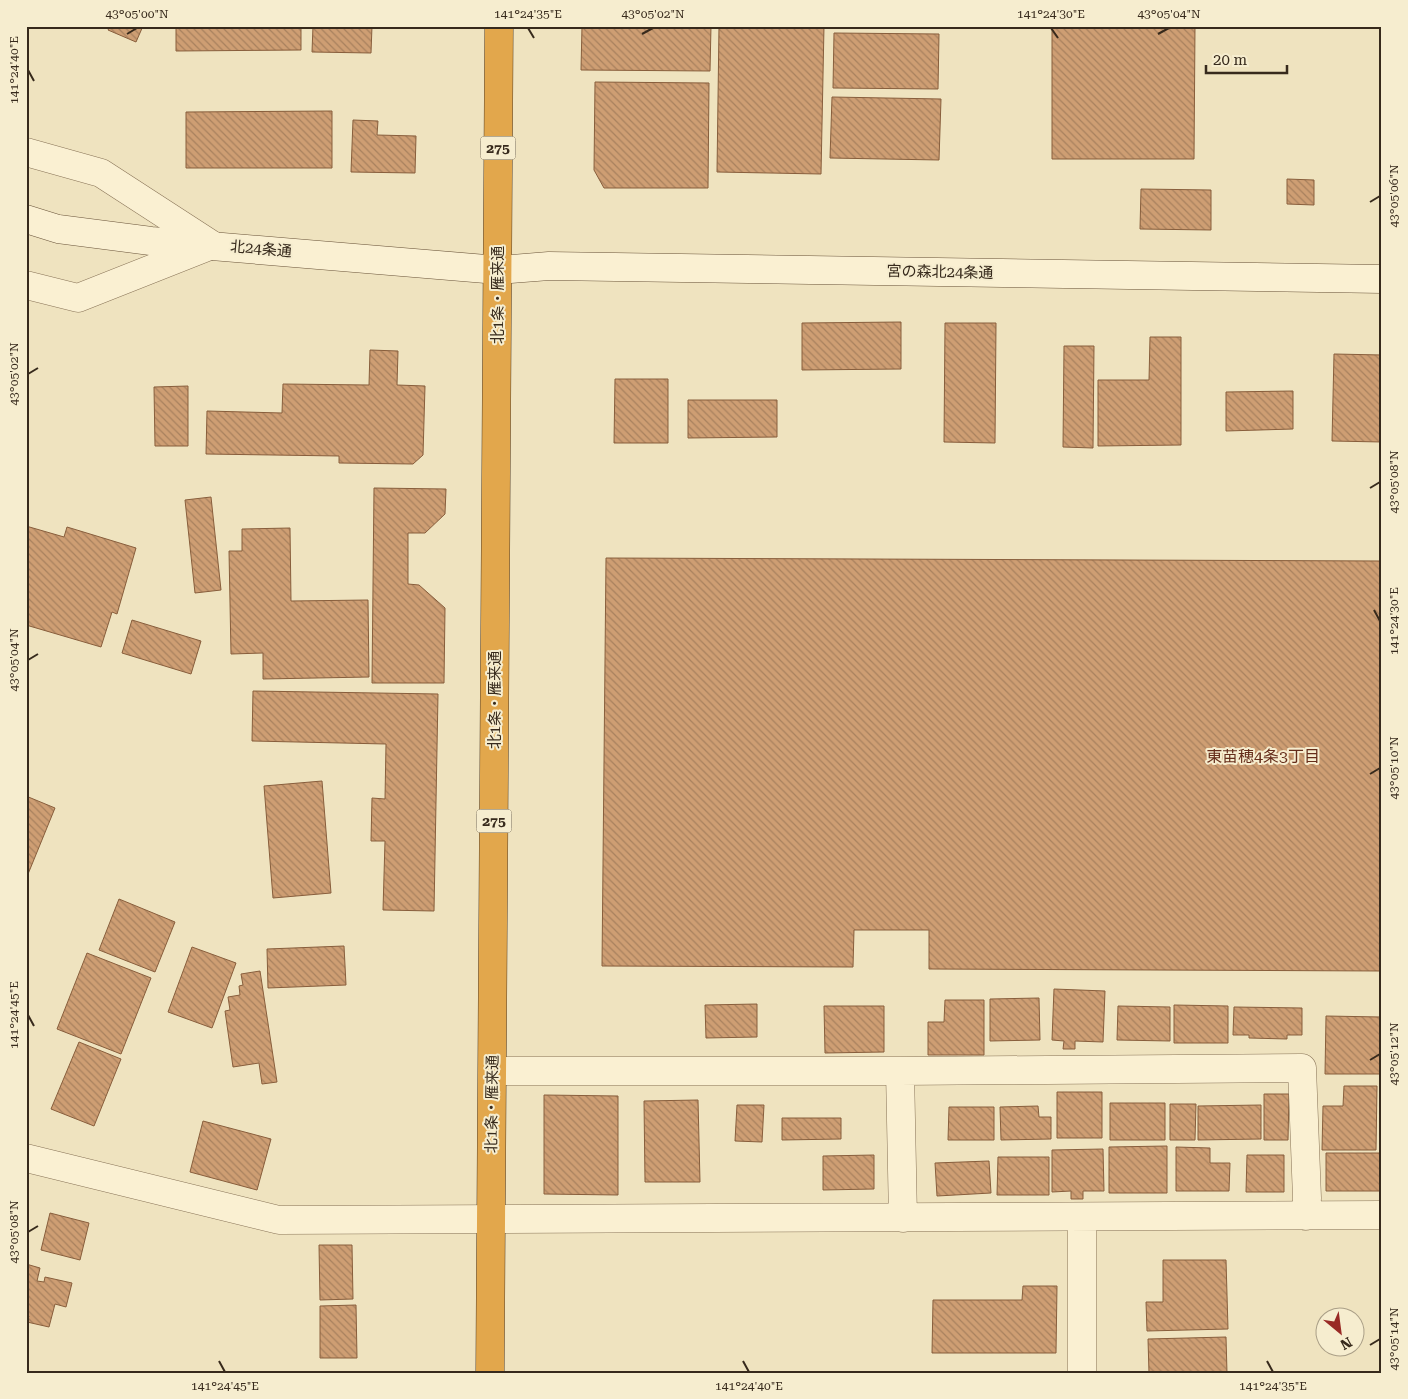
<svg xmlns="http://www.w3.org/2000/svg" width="1408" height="1399" font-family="'Roboto Serif','Noto Sans JP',serif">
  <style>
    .building { fill: url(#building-back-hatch); stroke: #885e3c }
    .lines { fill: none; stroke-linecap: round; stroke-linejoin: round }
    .street-casing { stroke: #887357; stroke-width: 29 }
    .secondary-casing { stroke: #6a543a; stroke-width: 29 }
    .highway-casing { stroke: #55412b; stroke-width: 29 }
    .street { stroke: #faf0d2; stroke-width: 28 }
    .secondary { stroke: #faf0d2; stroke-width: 28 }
    .highway { stroke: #e2a74c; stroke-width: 28 }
    .ticks { fill: none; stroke: #372a1c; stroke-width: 2 }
    .labels { text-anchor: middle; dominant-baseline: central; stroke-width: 4; stroke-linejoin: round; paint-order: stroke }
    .shield { fill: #f6edcf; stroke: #706452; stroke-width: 1 }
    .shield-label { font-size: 14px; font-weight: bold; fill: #372a1c }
    .street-label { font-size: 15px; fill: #372a1c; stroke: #f6edcf }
    .neighbourhood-label { font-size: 16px; fill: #652d1a; stroke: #f6edcf }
    .neatline { fill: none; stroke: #372a1c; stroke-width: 2 }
    .ticks-label { font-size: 12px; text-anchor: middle; fill: #372a1c }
  </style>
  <defs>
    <pattern id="building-back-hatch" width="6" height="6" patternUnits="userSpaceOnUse" patternTransform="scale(1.25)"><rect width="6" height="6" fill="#ce9e73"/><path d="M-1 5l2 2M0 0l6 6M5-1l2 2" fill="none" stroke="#a8815e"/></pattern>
  </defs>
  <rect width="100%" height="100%" fill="#efe3bf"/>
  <path class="building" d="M110,26h33l-7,16 -28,-12z
    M176,26h125v24l-125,1z
    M313,26h59l-1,27 -59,-1z
    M582,26h129l-1,45 -129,-1z
    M719,26h105l-3,148 -104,-2z
    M1052,26h143l-1,133h-142z
    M834,33l105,1 -1,55 -105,-1z
    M595,82l114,1 -1,105h-104l-10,-18z
    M832,97l109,2 -2,61 -109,-2z
    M332,111v57h-146v-56z
    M353,120l25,1 -1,14 39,1 -1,37 -64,-1z
    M1287,179l27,1v25l-27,-1z
    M1141,189l70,1v40l-71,-1z
    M901,322v47l-99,1v-47z
    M945,323h51l-1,120 -51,-1z
    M1150,337h31v108l-83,1v-66h51z
    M1064,346h30l-1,102 -30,-1z
    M370,350l28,1 -1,34 28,1 -2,69 -10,9 -74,-1v-7l-133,-2 1,-43 75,2 1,-29 86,1z
    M1334,354l48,1v87l-50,-1z
    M615,379h53v64h-54z
    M188,386v60h-33l-1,-59z
    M1293,391v38l-67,2v-39z
    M688,400h89v37l-89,1z
    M374,488l72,1 -1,25 -20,19h-17v51l11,1 26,23 -1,75h-72z
    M211,497l10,93 -26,3 -10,-93z
    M26,526l38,11 3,-10 69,21 -19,66 -5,-2 -11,35 -75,-22z
    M290,528l1,73 77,-1 1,77 -106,2v-26l-32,1 -2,-103h13v-22z
    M606,558l776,3v410l-453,-2v-39h-75l-1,37 -251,-1z
    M132,620l69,21 -10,33 -69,-21z
    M253,691l185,3 -4,217 -51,-1 2,-69h-14l1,-43 13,1 1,-55 -134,-3z
    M322,781l9,112 -58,5 -9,-112z
    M26,796l29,12 -29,71z
    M119,899l56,23 -20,50 -56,-22z
    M344,946l2,39 -78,3 -1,-39z
    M192,947l44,16 -24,65 -44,-16z
    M87,953l64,25 -30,76 -64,-25z
    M260,971l17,111 -15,2 -3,-21 -26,4 -8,-56 5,-1 -2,-13 12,-2 -1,-9 4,-1 -2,-11z
    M1054,989l51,2 -2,51 -28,-1v8h-12l1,-8 -12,-1z
    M1039,998l1,42 -50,1v-42z
    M945,1000h39v55h-56v-33h16z
    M757,1004v33l-51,1 -1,-33z
    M1174,1005l54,1v37h-54z
    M824,1006h60v46l-59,1z
    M1118,1006l52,1v34l-53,-1z
    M1234,1007l68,1v27h-15v4l-38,-1v-3h-16z
    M1326,1016l55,1 -1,57h-55z
    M79,1042l42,17 -27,67 -43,-17z
    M1344,1086h33l-1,64h-54l1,-44h20z
    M1057,1092h45v46h-45z
    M1264,1094h25l-1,46h-24z
    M544,1095l74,1v99l-74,-1z
    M698,1100l2,82h-55l-1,-81z
    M1110,1103h55v37h-55z
    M1170,1104h26l-1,36h-25z
    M737,1105h27l-2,37 -27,-1z
    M1261,1105v34l-63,1v-34z
    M1038,1106l1,11h12v22l-50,1 -1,-33z
    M949,1107h45v33h-46z
    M782,1118h59v21l-59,1z
    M203,1121l68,18 -14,51 -67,-18z
    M1167,1146v47h-58v-46z
    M1176,1147l34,1v15h20l-1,28h-53z
    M1103,1149l1,42h-21v8h-12v-8l-19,1v-42z
    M1326,1153h56v38h-56z
    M874,1155v34l-51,1v-34z
    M1247,1155h37v37h-38z
    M998,1157h51v38h-52z
    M989,1161l2,32 -54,3 -2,-33z
    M50,1213l39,10 -9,37 -39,-10z
    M319,1245h33l1,54 -33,1z
    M1163,1260h63l2,69 -81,2 -1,-29h17z
    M26,1264l14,4 -3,13 7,1 1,-5 27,6 -6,24 -11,-3 -6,23 -22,-5 2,-6 -3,-1z
    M1023,1286h34l-1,67h-124l1,-53h89z
    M356,1305l1,53h-37v-52z
    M1226,1337l1,36h-78l-1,-34z"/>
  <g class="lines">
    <g class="street-casing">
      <path id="street" d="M26,152l75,21 111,72
        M26,285l52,13 134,-53
        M493,1071h407l402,-3 5,130 -1,18
        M900,1071l3,147
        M26,1158l253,62 1103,-5
        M1082,1217v156"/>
    </g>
    <g class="secondary-casing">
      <path id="secondary" d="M26,219l32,10 93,12 347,29 51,-4 833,13"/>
    </g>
    <g class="highway-casing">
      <path id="highway" d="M490,1373l9,-1347"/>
    </g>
    <use href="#street" class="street"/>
    <use href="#secondary" class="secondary"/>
    <use href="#highway" class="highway"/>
  </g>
  <path class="ticks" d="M528,28l6,10M1051,28l7,10M127,34l10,-6M642,34l11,-6M1158,34l11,-6M28,70l6,11M1370,202l10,-6M28,374l10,-6M1370,488l10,-6M1374,610l6,11M28,660l10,-6M1370,774l10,-6M28,1015l6,11M1370,1060l10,-6M28,1232l10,-6M1370,1345l10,-6M219,1361l6,11M743,1361l6,11M1267,1361l6,11"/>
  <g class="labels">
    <g class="shield">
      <rect x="480.5" y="136.5" width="35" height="23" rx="4"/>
      <rect x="476.5" y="809.5" width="35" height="23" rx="4"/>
    </g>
    <g class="shield-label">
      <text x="498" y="148">275</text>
      <text x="494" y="821">275</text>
    </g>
    <g class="street-label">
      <text transform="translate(261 249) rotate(5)">北24条通</text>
      <text transform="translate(940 272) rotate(1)">宮の森北24条通</text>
      <text transform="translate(498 295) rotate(-90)">北1条・雁来通</text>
      <text transform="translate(495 700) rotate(-90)">北1条・雁来通</text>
      <text transform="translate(492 1104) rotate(-89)">北1条・雁来通</text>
    </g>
    <g class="neighbourhood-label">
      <text x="1263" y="756">東苗穂4条3丁目</text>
    </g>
  </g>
  <rect width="1408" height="1399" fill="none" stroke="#f6edcf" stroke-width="55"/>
  <g transform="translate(1340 1332) rotate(151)"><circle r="24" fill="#f6edcf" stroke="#aa9f87"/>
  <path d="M0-4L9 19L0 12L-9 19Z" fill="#992a25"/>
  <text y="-8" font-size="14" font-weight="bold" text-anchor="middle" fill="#372a1c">N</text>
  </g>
  <path d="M1206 65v8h81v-8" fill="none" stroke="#372a1c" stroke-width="2.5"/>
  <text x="1213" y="65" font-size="15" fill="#372a1c" stroke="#f6edcf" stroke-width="4" paint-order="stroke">20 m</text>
  <rect x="28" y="28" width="1352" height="1344" class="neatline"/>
  <g class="ticks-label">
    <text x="137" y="18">43°05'00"N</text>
    <text x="528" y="18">141°24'35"E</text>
    <text x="653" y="18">43°05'02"N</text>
    <text x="1051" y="18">141°24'30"E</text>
    <text x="1169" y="18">43°05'04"N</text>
    <text transform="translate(14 70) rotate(-90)" y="4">141°24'40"E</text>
    <text transform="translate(1394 196) rotate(-90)" y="4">43°05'06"N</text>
    <text transform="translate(14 374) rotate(-90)" y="4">43°05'02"N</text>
    <text transform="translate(1394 482) rotate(-90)" y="4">43°05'08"N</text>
    <text transform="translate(1394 621) rotate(-90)" y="4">141°24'30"E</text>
    <text transform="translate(14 660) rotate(-90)" y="4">43°05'04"N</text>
    <text transform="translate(1394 768) rotate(-90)" y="4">43°05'10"N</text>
    <text transform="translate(14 1015) rotate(-90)" y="4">141°24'45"E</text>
    <text transform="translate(1394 1054) rotate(-90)" y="4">43°05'12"N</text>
    <text transform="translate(14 1232) rotate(-90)" y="4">43°05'08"N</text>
    <text transform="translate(1394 1339) rotate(-90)" y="4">43°05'14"N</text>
    <text x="225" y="1390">141°24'45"E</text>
    <text x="749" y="1390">141°24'40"E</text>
    <text x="1273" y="1390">141°24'35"E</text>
  </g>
</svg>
